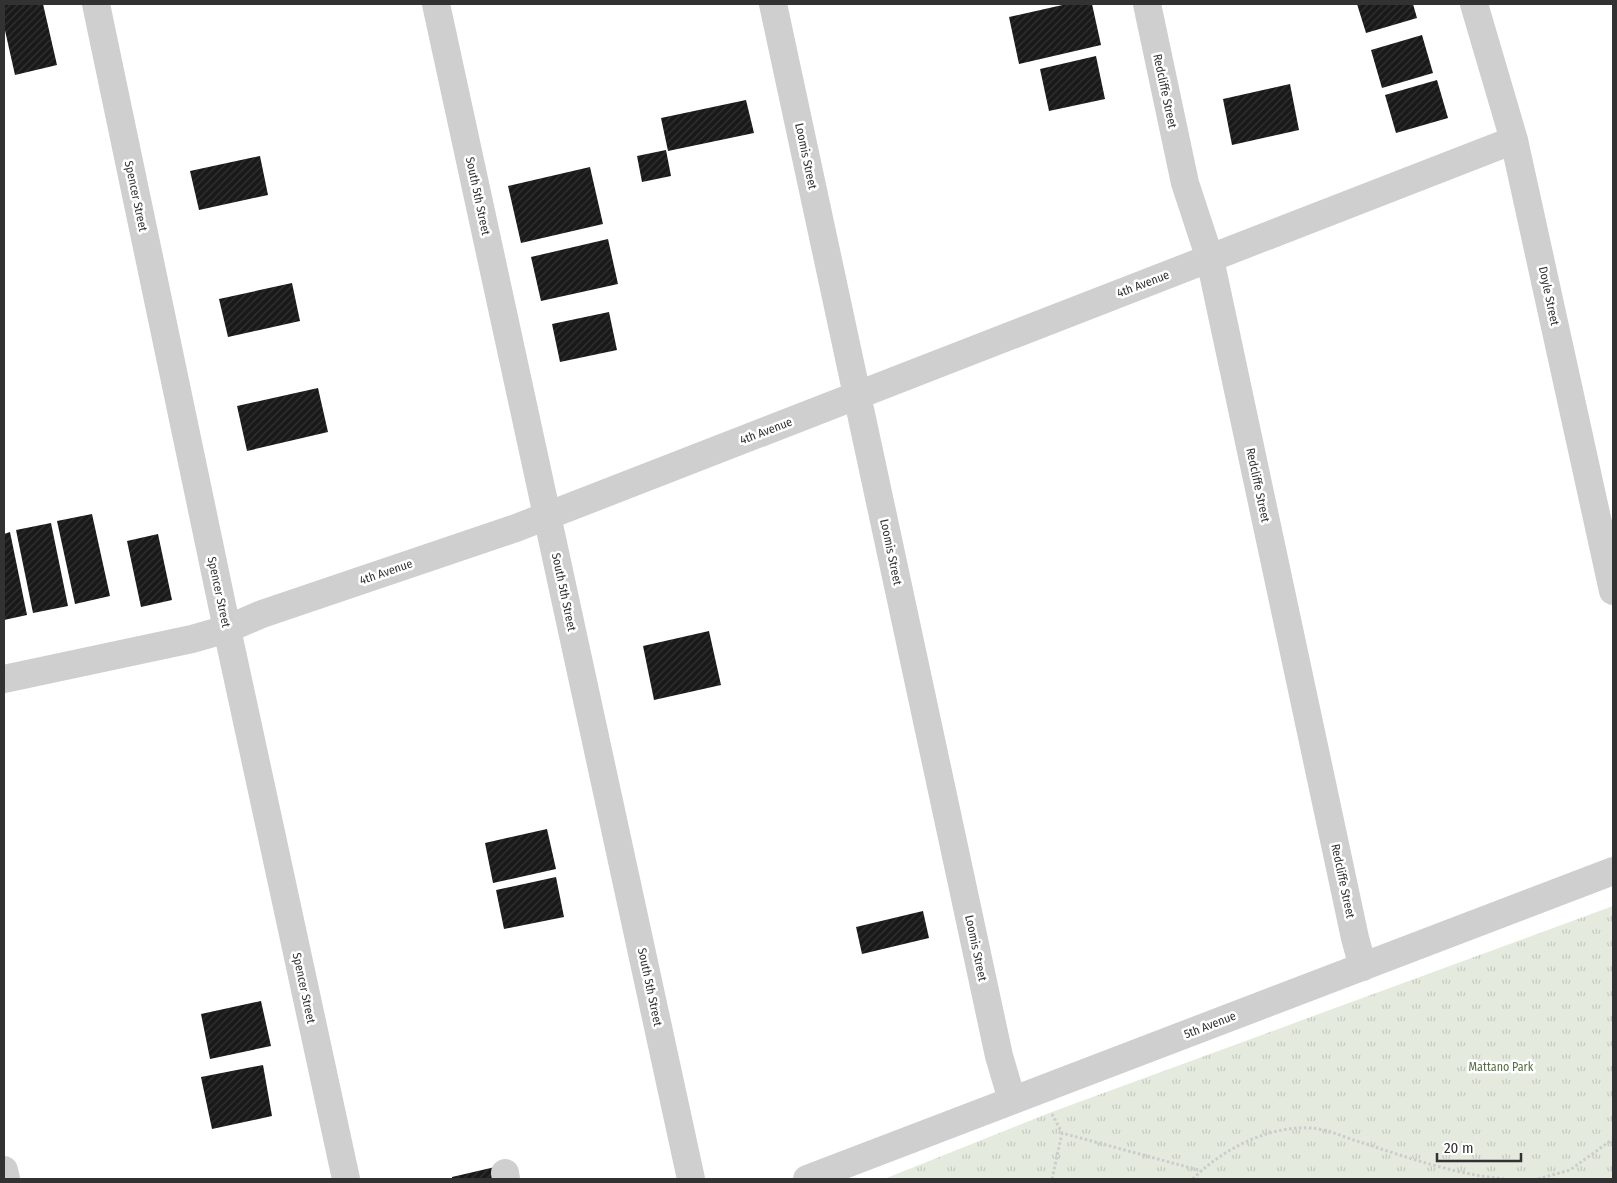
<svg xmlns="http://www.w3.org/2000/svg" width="1617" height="1183" font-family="'Fira Sans Condensed',sans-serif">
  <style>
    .grass { fill: url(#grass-tufts) }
    .building { fill: url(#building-hatch) }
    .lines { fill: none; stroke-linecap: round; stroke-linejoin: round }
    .path { stroke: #ccc; stroke-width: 3; stroke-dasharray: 2.5 2.5; stroke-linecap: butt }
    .minor { stroke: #cfcfcf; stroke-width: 28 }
    .labels { text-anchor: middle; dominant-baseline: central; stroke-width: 5; stroke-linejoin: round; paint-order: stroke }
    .street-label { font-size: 12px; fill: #323232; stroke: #fff }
    .park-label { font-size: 12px; fill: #526e3f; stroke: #fff }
  </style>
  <defs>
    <pattern id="grass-tufts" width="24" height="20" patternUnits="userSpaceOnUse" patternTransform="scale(1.25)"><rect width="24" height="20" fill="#e4ebde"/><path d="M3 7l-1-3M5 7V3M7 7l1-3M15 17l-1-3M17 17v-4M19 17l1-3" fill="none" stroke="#c4cabf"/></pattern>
    <pattern id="building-hatch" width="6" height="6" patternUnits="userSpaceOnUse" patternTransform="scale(1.25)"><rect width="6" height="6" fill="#191919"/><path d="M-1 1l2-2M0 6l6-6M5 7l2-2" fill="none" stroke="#323232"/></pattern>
  </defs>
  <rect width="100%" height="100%" fill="#fff"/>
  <path class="grass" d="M1613,906v273h-729l165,-66z"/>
  <path class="building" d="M4,4h39l14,61 -42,10 -11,-49z
    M1067,4h25l9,41 -82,19 -10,-47z
    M1357,4h56l4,14 -51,15z
    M1422,35l11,38 -51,15 -11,-38z
    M1096,56l9,43 -56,12 -9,-42z
    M1437,80l11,38 -52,15 -11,-38z
    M1290,84l9,46 -67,15 -9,-46z
    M746,100l8,33 -86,18 -7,-33z
    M666,150l5,26 -29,6 -5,-26z
    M260,156l8,39 -69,15 -9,-39z
    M590,167l13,57 -82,19 -13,-57z
    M608,239l10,45 -77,17 -10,-44z
    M292,283l8,38 -72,16 -9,-38z
    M609,312l8,38 -57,12 -8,-38z
    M318,388l10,44 -81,19 -10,-45z
    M92,514l18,82 -35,8 -18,-83z
    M51,523l17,83 -35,7 -17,-83z
    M10,532l17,83 -23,5v-86z
    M158,534l14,66 -31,7 -14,-66z
    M709,631l12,54 -67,15 -11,-54z
    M547,829l9,40 -63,14 -8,-40z
    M556,877l8,40 -60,12 -8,-39z
    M923,911l6,27 -67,16 -6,-27z
    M261,1001l10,45 -61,13 -9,-45z
    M263,1065l9,51 -60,13 -11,-52z
    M495,1167l3,12h-46v-2z"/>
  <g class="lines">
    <path class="path" d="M1052,1114l10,19 140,38
      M1052,1179l10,-46
      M1193,1179c30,-31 82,-57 126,-50 15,3 30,10 44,14 46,15 94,32 143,36
      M1538,1179l32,-9 43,-31"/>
    <path class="minor" d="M96,4l131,625 119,550
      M436,4l255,1175
      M773,4l226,1052 13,44
      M1147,4l38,179 25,76 145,679 8,29
      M1474,4l40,136 99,451
      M4,679l188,-40 35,-10 35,-15 254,-86 998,-388
      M4,1170l2,9
      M505,1173l1,6
      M807,1179l806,-308"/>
  </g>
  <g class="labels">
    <g class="street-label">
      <text transform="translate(1165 91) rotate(78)">Redcliffe Street</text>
      <text transform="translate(806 156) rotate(78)">Loomis Street</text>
      <text transform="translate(136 196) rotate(78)">Spencer Street</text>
      <text transform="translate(478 196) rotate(78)">South 5th Street</text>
      <text transform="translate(1143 284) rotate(-21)">4th Avenue</text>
      <text transform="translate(1549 296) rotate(78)">Doyle Street</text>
      <text transform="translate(766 431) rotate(-21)">4th Avenue</text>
      <text transform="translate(1258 485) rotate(78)">Redcliffe Street</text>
      <text transform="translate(891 552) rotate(78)">Loomis Street</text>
      <text transform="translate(386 572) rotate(-19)">4th Avenue</text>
      <text transform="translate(219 592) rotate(78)">Spencer Street</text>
      <text transform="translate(564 592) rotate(78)">South 5th Street</text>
      <text transform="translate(1343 881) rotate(78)">Redcliffe Street</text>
      <text transform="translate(976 948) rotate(78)">Loomis Street</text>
      <text transform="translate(650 987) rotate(78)">South 5th Street</text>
      <text transform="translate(304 988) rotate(78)">Spencer Street</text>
      <text transform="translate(1210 1025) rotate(-21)">5th Avenue</text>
    </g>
    <g class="park-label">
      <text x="1501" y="1067">Mattano Park</text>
    </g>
  </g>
  <rect width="1617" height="1183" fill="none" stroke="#323232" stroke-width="10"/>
  <path d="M1437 1153v8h84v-8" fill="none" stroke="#323232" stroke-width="2.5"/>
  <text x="1444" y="1153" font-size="15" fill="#323232" stroke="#ffffff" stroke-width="4" paint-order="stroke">20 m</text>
</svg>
